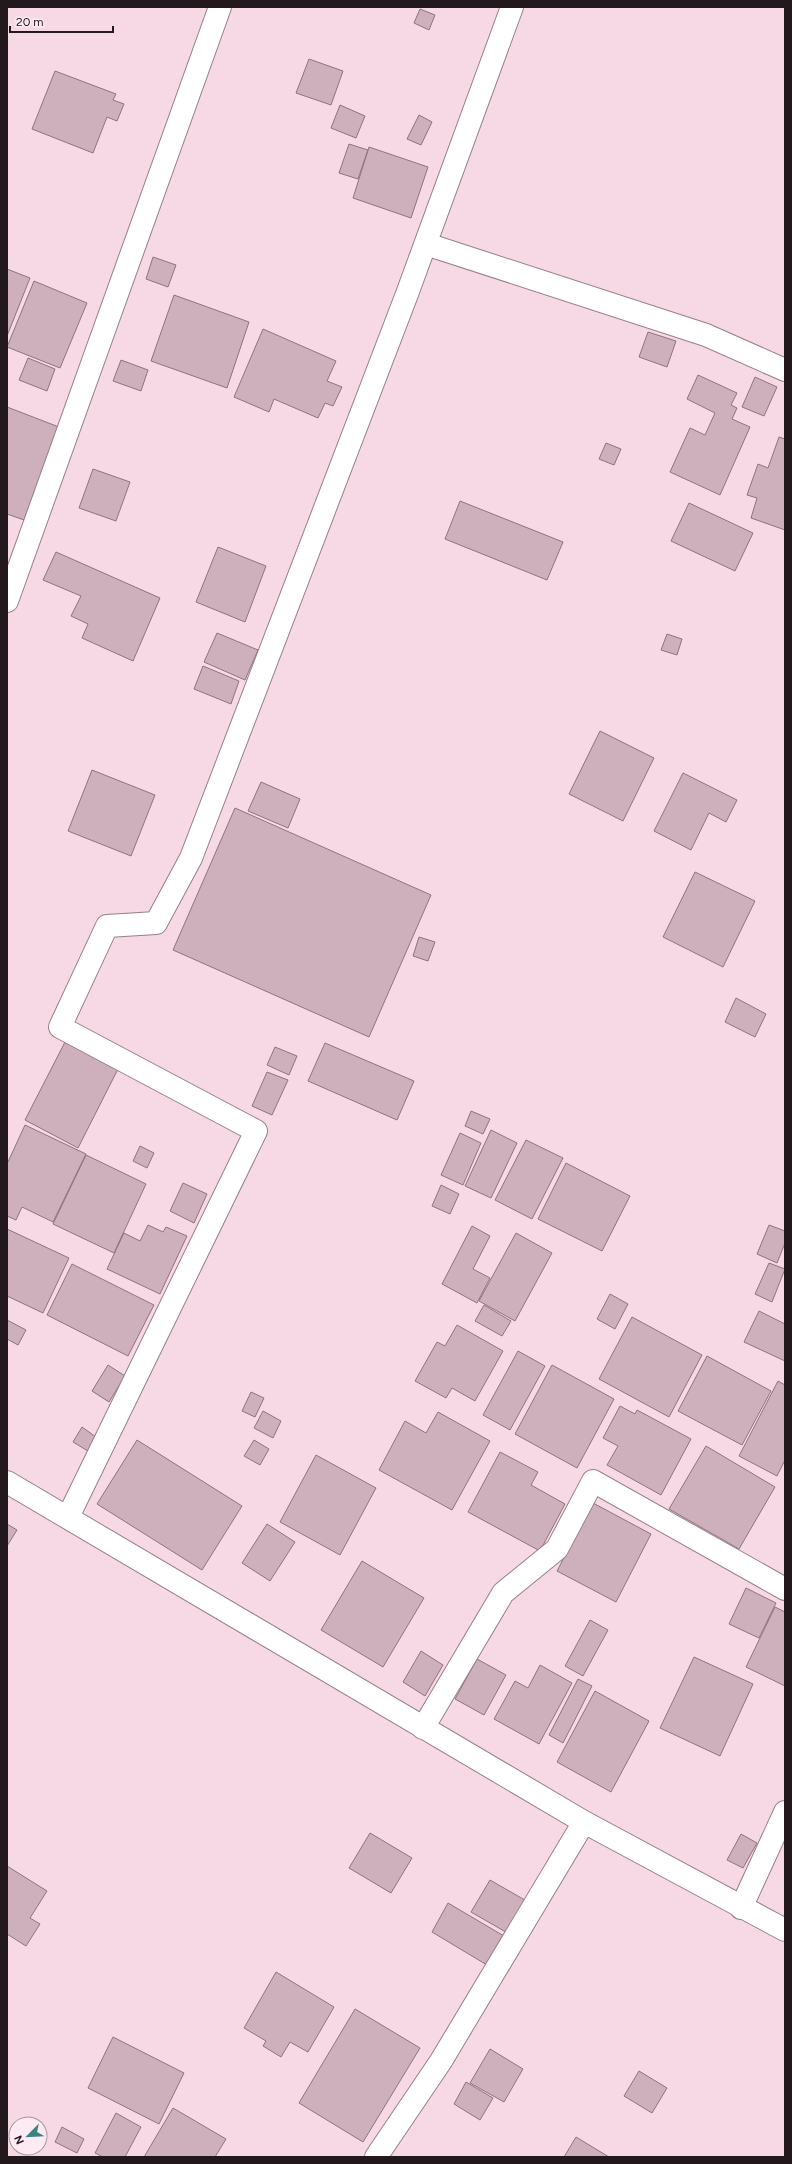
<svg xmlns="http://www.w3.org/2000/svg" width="792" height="2164" font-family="Figtree,sans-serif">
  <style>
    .building { fill: #cdb0bc; stroke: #8e737f }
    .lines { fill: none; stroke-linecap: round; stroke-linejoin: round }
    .minor-casing { stroke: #987e89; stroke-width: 24 }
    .minor { stroke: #fff; stroke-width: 22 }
  </style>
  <rect width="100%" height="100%" fill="#f7d9e6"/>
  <path class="building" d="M420,9l15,6 -6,15 -15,-7z
    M309,59l34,12 -12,34 -35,-12z
    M55,71l61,23 -3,6 11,4 -7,17 -10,-4 -14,36 -61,-24z
    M340,105l25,11 -9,22 -25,-10z
    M419,115l13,7 -11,23 -14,-6z
    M349,144l19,6 -10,29 -19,-6z
    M369,147l59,20 -17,51 -58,-20z
    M153,257l23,8 -8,22 -22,-8z
    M7,269l23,9 -23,58z
    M34,281l53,22 -27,65 -53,-21z
    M174,295l75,27 -22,66 -76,-27z
    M263,329l73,32 -9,20 15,6 -9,19 -8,-3 -7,15 -44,-19 -5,13 -35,-15z
    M648,332l28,9 -9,26 -28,-10z
    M28,358l27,11 -8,22 -28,-11z
    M121,360l27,10 -7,21 -28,-10z
    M698,375l39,18 -6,12 6,3 -5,11 18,8 -30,68 -50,-23 20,-44 15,7 10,-22 -28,-14z
    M755,377l22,10 -13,29 -22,-9z
    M7,407l52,20 -35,93 -17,-6z
    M779,437l6,2v91l-34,-12 6,-20 -10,-3 11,-31 10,4z
    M606,443l15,6 -7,16 -15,-6z
    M93,469l37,13 -14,39 -37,-13z
    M460,501l103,41 -16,38 -102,-41z
    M689,503l64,30 -18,38 -64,-30z
    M218,547l48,19 -21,56 -49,-20z
    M56,552l104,46 -27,63 -51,-23 6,-14 -17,-8 10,-20 -38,-16z
    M217,633l41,17 -13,30 -41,-18z
    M667,634l15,5 -5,16 -16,-5z
    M203,666l36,15 -8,23 -37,-15z
    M600,731l54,27 -31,63 -54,-27z
    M92,770l63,25 -24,61 -63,-25z
    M683,773l54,27 -11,22 -17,-9 -18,37 -37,-19z
    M261,782l39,17 -12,29 -40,-17z
    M235,808l196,87 -62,142 -196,-87z
    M695,872l60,29 -32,66 -60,-30z
    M419,937l16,5 -7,19 -15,-5z
    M736,998l30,16 -11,23 -30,-15z
    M65,1042l53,27 -40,79 -53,-28z
    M325,1043l89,38 -17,39 -89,-39z
    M275,1047l22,9 -8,19 -22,-10z
    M267,1072l21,8 -16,35 -20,-9z
    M471,1111l19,8 -7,15 -18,-8z
    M25,1125l61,29 -33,68 -31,-15 -6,13 -9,-4v-52z
    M491,1130l26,13 -26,55 -26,-12z
    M460,1133l21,10 -18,42 -22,-10z
    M526,1140l37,18 -31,61 -37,-19z
    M140,1146l14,7 -7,15 -14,-7z
    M86,1155l60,29 -32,69 -61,-29z
    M566,1163l64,33 -28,55 -64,-32z
    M183,1183l24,11 -13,29 -24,-12z
    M441,1185l18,9 -9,20 -18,-8z
    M148,1225l15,7 3,-5 21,9 -27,58 -53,-25 17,-36 16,8z
    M769,1225l16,6v12l-8,20 -20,-9z
    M472,1226l18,10 -17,33 17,9 -13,25 -35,-19z
    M7,1229l62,29 -26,55 -36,-17z
    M516,1233l36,20 -37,68 -36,-20z
    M769,1263l16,6 -13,33 -17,-8z
    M72,1264l82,41 -26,51 -81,-41z
    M610,1294l18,10 -13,25 -18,-10z
    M484,1305l27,16 -9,15 -27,-15z
    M759,1311l26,13v37l-41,-19z
    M632,1317l70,38 -33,62 -70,-38z
    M7,1320l19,10 -8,15 -11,-6z
    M457,1325l46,26 -28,50 -23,-13 -6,10 -31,-17 22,-39 8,4z
    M518,1351l27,15 -35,64 -27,-15z
    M707,1356l64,35 -29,54 -64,-34z
    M108,1365l17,11 -16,26 -17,-11z
    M552,1365l62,34 -37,69 -62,-34z
    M778,1381l7,4v75l-8,16 -38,-20z
    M251,1392l13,6 -9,19 -13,-6z
    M620,1406l15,8 2,-4 54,29 -30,56 -54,-30 11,-19 -15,-8z
    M263,1411l18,10 -8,17 -19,-10z
    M438,1412l52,29 -38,69 -73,-40 26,-49 21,12z
    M82,1427l14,10 -8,14 -15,-9z
    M137,1440l105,66 -40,64 -105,-66z
    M254,1440l15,9 -9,16 -16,-9z
    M706,1446l69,41 -36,62 -70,-40z
    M500,1452l38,20 -7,13 34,19 -25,47 -72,-39z
    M316,1455l60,33 -36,67 -60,-33z
    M593,1503l58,31 -35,68 -59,-31z
    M7,1524l10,6 -10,16z
    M267,1524l28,18 -25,39 -28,-18z
    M362,1561l62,37 -41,69 -62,-37z
    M746,1588l30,15 -17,35 -30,-14z
    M775,1607l10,5v74l-39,-19z
    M590,1620l18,10 -25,46 -18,-10z
    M421,1651l22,14 -18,31 -22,-14z
    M694,1657l59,27 -33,72 -60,-28z
    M477,1659l29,16 -22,40 -29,-16z
    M540,1665l32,18 -33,61 -45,-25 21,-38 13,7z
    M578,1679l14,7 -29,57 -14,-8z
    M595,1691l54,30 -38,71 -54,-30z
    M370,1833l42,25 -21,35 -42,-25z
    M741,1834l16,9 -14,25 -16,-8z
    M7,1866l40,25 -17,27 10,6 -14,22 -19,-12z
    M490,1880l40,23 -19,32 -40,-23z
    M448,1903l61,36 -17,29 -60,-36z
    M276,1972l58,35 -26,45 -18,-10 -9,15 -18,-11 3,-5 -22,-13z
    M355,2009l65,39 -57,94 -64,-39z
    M113,2037l71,36 -25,51 -71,-36z
    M490,2049l33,20 -19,33 -34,-19z
    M639,2071l28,17 -15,25 -28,-17z
    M466,2082l27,16 -13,22 -26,-16z
    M173,2108l53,31 -11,18h-71z
    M116,2113l25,14 -16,30h-22l-8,-4z
    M62,2127l22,12 -7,14 -22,-11z
    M576,2137l33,20h-45z"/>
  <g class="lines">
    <g class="minor-casing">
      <path id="minor" d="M426,244l280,91 79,35
        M7,601l213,-594
        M7,1482l577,340 201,108
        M68,1517l188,-386 -196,-104 47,-101 49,-3 35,-65 216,-564 105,-287
        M423,1728l80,-135 54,-44 36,-68 192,108
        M741,1908l44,-96
        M376,2157l65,-96 143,-239"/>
    </g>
    <use href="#minor" class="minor"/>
  </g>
  <rect width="792" height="2164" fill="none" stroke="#23191d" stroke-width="16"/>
  <g transform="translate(28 2136) rotate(246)"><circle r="19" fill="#fdeaf2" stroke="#a6969d"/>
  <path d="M0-3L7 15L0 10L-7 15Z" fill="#3d847e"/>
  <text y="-6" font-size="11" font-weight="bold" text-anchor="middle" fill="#23191d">N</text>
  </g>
  <path d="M10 26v6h103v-6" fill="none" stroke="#23191d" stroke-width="2"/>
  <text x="16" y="26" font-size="12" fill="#23191d" stroke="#fdeaf2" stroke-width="3" paint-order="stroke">20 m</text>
</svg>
